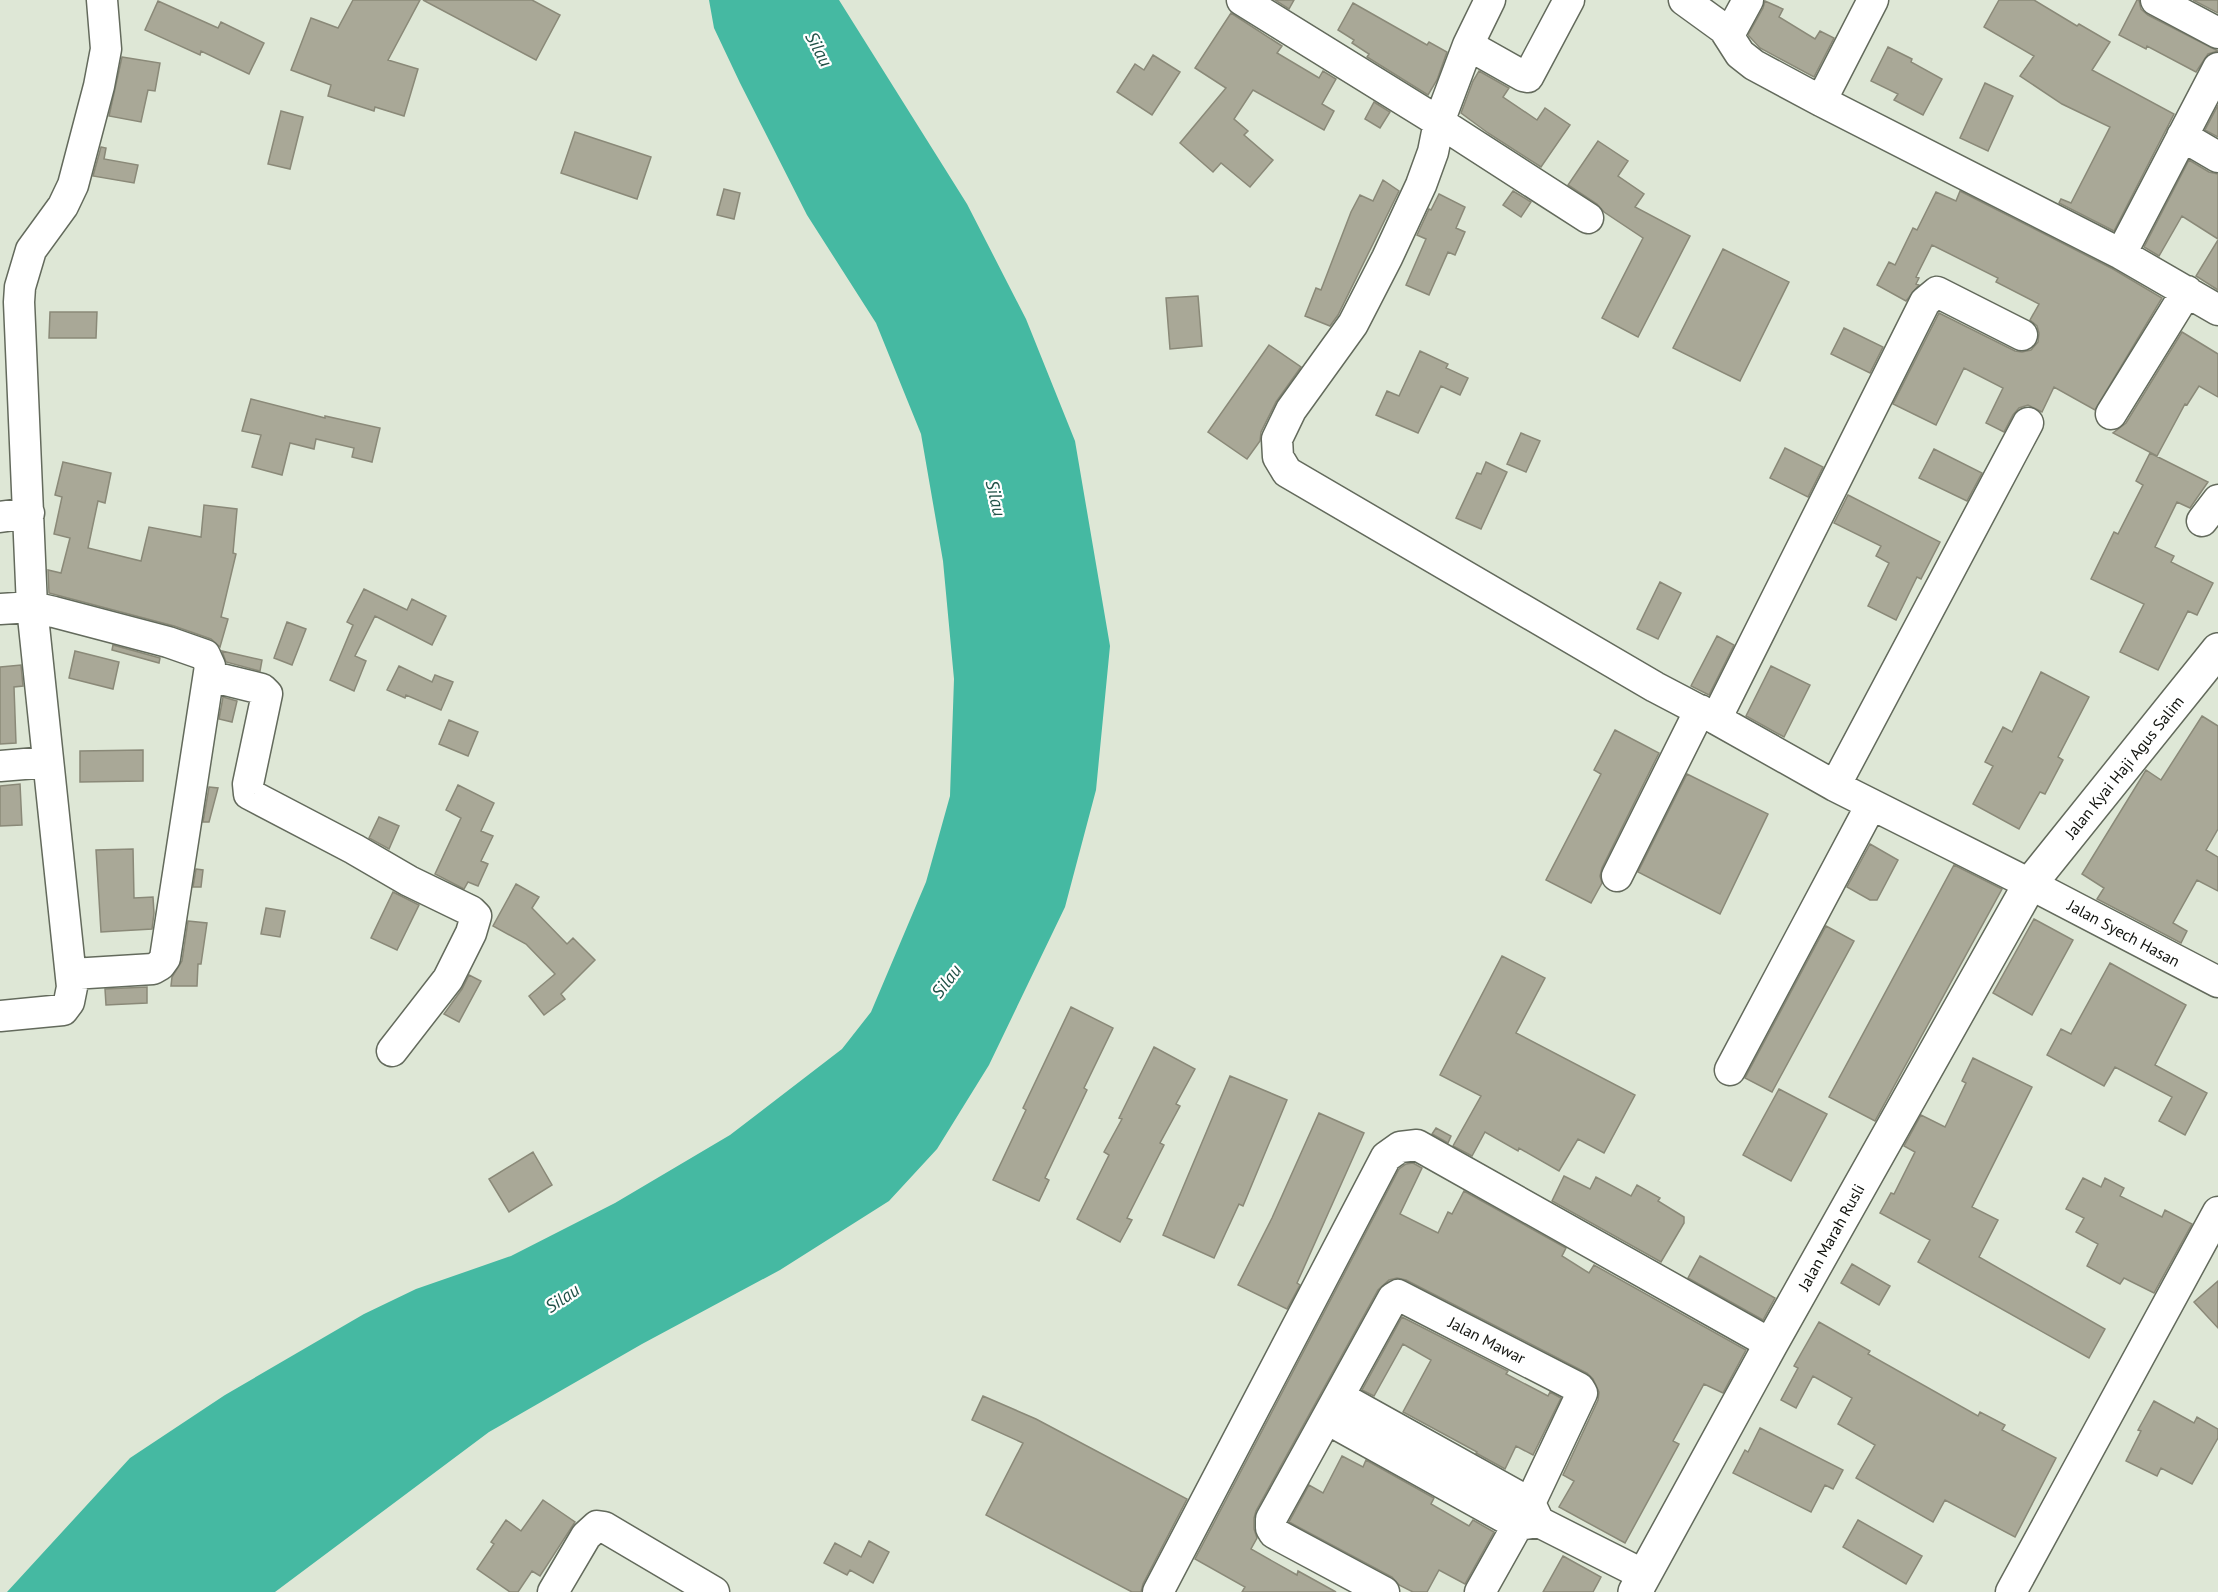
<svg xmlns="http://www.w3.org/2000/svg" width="2218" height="1592" font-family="'PT Sans',sans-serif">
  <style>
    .water { fill: #45b9a2 }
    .building { fill: #a9a897; stroke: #8a8978; stroke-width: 1.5 }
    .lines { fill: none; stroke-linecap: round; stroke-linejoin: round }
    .minor-casing { stroke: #636a5c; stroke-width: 33 }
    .major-casing { stroke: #636a5c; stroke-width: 36 }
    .minor { stroke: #fff; stroke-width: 30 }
    .major { stroke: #fff; stroke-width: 33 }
    .labels { text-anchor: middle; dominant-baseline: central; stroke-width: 4.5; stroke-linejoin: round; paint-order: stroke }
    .street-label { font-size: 16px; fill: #10120d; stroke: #fff }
    .water-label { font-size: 18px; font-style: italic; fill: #215248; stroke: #fff }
  </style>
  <rect width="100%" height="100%" fill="#dee7d6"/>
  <path class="water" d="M709,0h130l128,204 59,115 49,122 35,205 -14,144 -31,117 -76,158 -52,84 -48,52 -109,69 -138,74 -153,88 -214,160h-268l123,-134 95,-63 139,-81 52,-25 95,-33 104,-53 115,-68 112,-86 29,-37 55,-130 24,-86 4,-117 -11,-118 -22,-127 -45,-111 -69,-108 -67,-132 -26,-55z"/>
  <path class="building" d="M353,0h67l-32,60 30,9 -14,47 -29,-9 -1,4 -46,-15 3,-11 -40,-15 20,-52 27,10z
    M423,0h109l28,15 -24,45z
    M1275,0h19l-5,9z
    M1999,0h35l43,26 2,-2 31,18 -18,28 82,44 -60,117 -55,-28 2,-4 10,4 39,-76 -48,-23 -42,-28 14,-20 -50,-29z
    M2137,0h2l2,9 7,6 70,36 -10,3 -12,18 -49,-26 -1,3 -27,-14z
    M2193,0h25v13z
    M158,1l60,27 3,-6 43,21 -15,31 -48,-23 -1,4 -55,-25z
    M1765,1l18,8 -4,8 36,22 5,-8 14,7 -20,39 -54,-29 -12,-13 15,-27z
    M1353,3l74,42 2,-3 18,10 -10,28 -9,15 -61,-38 2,-3 -17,-11 2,-3 -16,-10z
    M1231,13l51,33 -5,7 42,25 4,-7 13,8 -14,25 12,7 -10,19 -71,-40 -19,29 14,12 -4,4 29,25 -23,27 -29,-24 -8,9 -33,-29 46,-55 -31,-20z
    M1888,47l24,12 -1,3 31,17 -19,36 -29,-15 4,-6 -27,-13z
    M1153,55l27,17 -28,43 -35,-23 18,-28 9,6z
    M122,57l38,6 -5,28 -7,-1 -7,32 -32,-6z
    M1479,71l30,17 -6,9 34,23 8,-12 25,17 -29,42 -53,-34 -27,-20 12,-32z
    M1985,83l28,13 -25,55 -28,-13z
    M1374,102l16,10 -10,16 -15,-9z
    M2218,105v32l-13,-7z
    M281,111l22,6 -13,52 -22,-5z
    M575,132l76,25 -14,42 -76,-26z
    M1598,141l30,20 -10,15 26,18 -9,13 55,29 -52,101 -36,-19 41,-80 -39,-26 -7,-8 -29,-19z
    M101,147l5,1 -2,11 34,6 -4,18 -41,-7z
    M2189,160l20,12 9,2v65l-36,-23 -23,40 -15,-9z
    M1383,180l16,11 -61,124 -8,11 -25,-10 11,-28 5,2 30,-78 9,-17 13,6z
    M724,189l16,4 -6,26 -17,-4z
    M1513,191l18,11 -10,15 -18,-12z
    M1960,191l153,78 49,29 -67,112 -41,-23 -12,25 -14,-7 -9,3 -6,7 -9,17 -18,-9 17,-35 -39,-20 -28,57 -43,-21 46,-91 76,38 7,1 9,-2 7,-8 1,-9 -2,-7 -7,-6 9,-16 -43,-22 2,-4 -66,-33 -16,32 3,1 -3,6 3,1 -13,16 -29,-16 12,-23 6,3 18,-37 4,2 19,-38 20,9z
    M1439,194l26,13 -9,21 9,4 -10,23 -7,-3 -19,43 -23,-10 20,-46 -9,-4 12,-26 2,1z
    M2218,240v50l-22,-14z
    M1723,249l66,33 -49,99 -67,-33z
    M1198,296l4,50 -32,3 -4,-51z
    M50,312h47l-1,26h-47z
    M1844,328l39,19 -13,26 -39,-19z
    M2182,332l36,22v43l-19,-11 -12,19 -2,-1 -28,52 -44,-23 13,-10z
    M1269,345l32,22 -25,35 -15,30 -1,9 -13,18 -39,-27z
    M1420,351l28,13 -2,4 22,10 -8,17 -19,-9 -23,47 -42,-18 11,-24 12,5z
    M251,399l74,19v-2l55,12 -8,34 -20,-5 2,-9 -38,-9 -2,10 -24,-6 -8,32 -30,-8 9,-32 -19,-4z
    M1521,433l19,8 -14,31 -19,-8z
    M1785,448l38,19 -15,30 -38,-19z
    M1934,449l48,24 -15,28 -48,-23z
    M2150,453l58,29 -18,26 -13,-6 -22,45 19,9 -3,6 42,21 -16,32 -9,-4 -30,59 -38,-18 24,-48 -53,-25 23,-47 4,2 25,-49 -7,-4z
    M63,462l48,11 -6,30 -7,-2 -10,47 53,13 8,-34 52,10 3,-32 33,4 -4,44 3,1 -15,63 7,2 -8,28 -9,-8 -37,-13 -125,-33 -1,-23 13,3 9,-35 -16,-4 8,-37 -7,-2z
    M1486,462l21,10 -26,57 -25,-11 21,-45 4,1z
    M1848,495l92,47 -19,37 -4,-2 -21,43 -28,-14 21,-43 -13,-7 5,-10 -47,-23z
    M1660,582l21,11 -23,46 -21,-10z
    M364,589l43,21 5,-11 34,17 -14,29 -57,-29 -20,40 11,5 -12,30 -24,-11 23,-55 -6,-3z
    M287,622l19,7 -14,36 -18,-7z
    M1717,636l17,9 -25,50 -18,-9z
    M113,645l47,13 -1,5 -47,-13z
    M75,651l44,11 -6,27 -44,-11z
    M222,651l40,9 -2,11 -34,-9z
    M21,665l2,21 -9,1 2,56 -16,1v-77z
    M399,666l33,16 3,-7 18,7 -12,28 -35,-15 -1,3 -18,-8z
    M1771,666l39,19 -26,52 -38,-21z
    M2041,672l48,25 -31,60 5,3 -18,34 -5,-2 -21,37 -46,-25 20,-38 -8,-4 18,-35 9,5z
    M223,697l14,4 -5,21 -13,-3z
    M2202,716l16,10v103l-12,21 12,7v34l-21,-11 -24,43 14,8 -6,12 -84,-44 7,-11 -22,-14 64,-104 15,10z
    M449,720l29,12 -10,24 -29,-12z
    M1615,730l44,23 -57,115 -2,8 2,7 -11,20 -45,-23 55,-106 -7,-4z
    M143,750v31l-63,1v-31z
    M1687,774l81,40 -48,100 -82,-42z
    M20,784l2,41 -22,1v-40z
    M458,785l36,18 -13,28 12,5 -12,25 7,3 -10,22 -10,-4 -4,7 -29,-15 26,-56 -15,-8z
    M209,787l9,1 -9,34h-6z
    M379,817l20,9 -10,23 -20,-11z
    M1870,844l28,16 -21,40h-7l-23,-13z
    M133,849l1,49 19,-1 1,16 -2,16 -51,3 -5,-82z
    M1954,865l48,24 -127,232 -46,-24z
    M196,869l7,1 -2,17h-8z
    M516,884l23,13 -7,11 35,36 6,-6 22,22 -34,34 4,5 -21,16 -15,-19 26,-22 -29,-30 -33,-18z
    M393,892l26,13 -22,45 -26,-12z
    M266,908l19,3 -5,26 -19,-3z
    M2034,919l39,21 -41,75 -39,-22z
    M188,921l19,2 -6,41h-3l-1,22h-26l1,-9 10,-16z
    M1826,926l28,15 -82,151 -27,-14z
    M1502,956l43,22 -29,55 119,62 -31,58 -26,-14 -19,32 -40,-23 -1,3 -33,-19 -13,24 -19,-10 28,-50 -41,-21z
    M2110,963l76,42 -31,60 52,28 -22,42 -26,-14 13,-24 -57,-30 -11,19 -57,-31 14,-26 10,5z
    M469,975l12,6 -22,41 -15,-8 18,-25z
    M147,987v16l-41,2 -1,-16z
    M1071,1007l42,21 -29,60 3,2 -42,88 4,2 -10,21 -46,-21 33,-70 -3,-2z
    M1154,1047l41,22 -19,35 4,2 -20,37 4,2 -37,73 5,2 -12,22 -43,-23 32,-64 -5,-3 18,-33 -3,-1z
    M1973,1058l59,29 -60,120 26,13 -19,37 126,72 -16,29 -171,-96 12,-22 -50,-27 11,-20 3,1 21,-42 -11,-6 17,-31 24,12 21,-44 -4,-2z
    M1230,1076l57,24 -44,106 -4,-2 -25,54 -51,-23z
    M1779,1089l48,25 -36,67 -48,-26z
    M1319,1113l45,20 -67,150 3,2 -13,24 -49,-24 34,-67z
    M1436,1128l15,8 -3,7 -16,-9z
    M533,1152l19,33 -43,27 -20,-33z
    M1413,1163l9,5 -22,46 38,19 10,-21 4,2 12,-23 102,57 -4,8 27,17 5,-8 152,85 -23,43 -19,-9 -31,57 6,3 -54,99 -66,-36 15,-26 -11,-6 35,-75 1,-8 -6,-13 -6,-6 -181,-93 -9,-2 -8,2 -11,10 -122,221 -2,7v11l3,9 -6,11 46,26 1,-4 38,21h-94l3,-5 -50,-28 204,-390 7,-5z
    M1564,1176l26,13 6,-12 35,19 6,-11 23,13 -2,3 26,16v6l-23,39 -109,-61z
    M2083,1178l18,9 4,-9 19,10 -4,8 42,21 3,-7 27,14 -38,69 -30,-15 -4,6 -33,-18 11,-22 -22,-12 8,-14 -18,-9z
    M1700,1256l75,42 -12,22 -75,-42z
    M1852,1264l38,22 -11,19 -38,-22z
    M2218,1281v47l-24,-26z
    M1402,1317l106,54 -2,3 42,22 2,-4 11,6 -28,57 -17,-9 -11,23 -29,-16 1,-1 -74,-40 28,-52 -28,-16 -29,52 -12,-6z
    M1819,1322l51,29 -2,3 110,62 2,-4 25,13 -3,5 54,28 -41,79 -70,-37 -12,22 -77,-44 19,-33 -37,-21 14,-26 -39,-22 -17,32 -15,-8 17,-32 -4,-2z
    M983,1396l53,23 151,80 -44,85 -2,8h-9l-146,-77 37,-72 -51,-23z
    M2154,1401l40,22 3,-6 21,12v9l-26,46 -31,-16 -4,8 -31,-15 15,-30 -3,-1z
    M1760,1428l83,42 -10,19 -8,-4 -14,27 -78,-39 12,-23 3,2z
    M1342,1456l21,11 3,-7 68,38 -3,6 38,22 4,-6 21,12 -29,52 -26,-14 -12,22h-14l-14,-7 -7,-8 -103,-55 20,-37 14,8z
    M543,1500l32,22 -35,54 -8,-5 -14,21h-8l-33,-23 17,-25 -3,-2 15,-22 15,11z
    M1858,1520l64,36 -16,28 -63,-37z
    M869,1541l20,11 -16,31 -23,-13 -3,5 -23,-12 11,-20 26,14z
    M1563,1556l38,21 -8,15h-50z"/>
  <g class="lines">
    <g class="minor-casing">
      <path id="minor" d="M1242,0l197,122 149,96
        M1490,0l-22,45 -29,77 -6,30 -12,33 -34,73 -34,66 -62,86 -14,29 1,18 9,15 368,215 61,32 119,67 195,98 188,98
        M1684,0l40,29 16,25 14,11 67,36 300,153 97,56
        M2156,0l62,33
        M1729,35l19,-35
        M1468,45l55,31 5,1 41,-77
        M1821,101l52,-101
        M2182,136l36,21
        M2121,254l97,-186
        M2111,414l76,-123
        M0,517l29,-4
        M2202,521l16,-21
        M0,609l32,-2 22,5 114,30 37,13 5,11 -45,292 -5,7 -7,4 -81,5
        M209,676l53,13 5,5 -19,90 1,10 105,55 55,32 62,30 5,5 -5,17 -23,46 -56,72
        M1716,719l209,-417 12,-10 85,43
        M0,766l48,-4
        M1835,786l193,-363
        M1617,876l83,-166
        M0,1016l63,-6 6,-8 3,-15 -40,-380 -13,-305 1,-15 11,-37 32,-44 10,-21 26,-99 7,-37 -4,-49
        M1730,1070l141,-265
        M1340,1397l190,106 9,19
        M1327,1419l191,106 21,-3 105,53
        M553,1592l33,-56 11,-10 7,1 110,65
        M1158,1592l228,-435 14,-10 17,-2 354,199
        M1384,1592l-110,-59 -3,-5v-9l122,-221 5,-3 181,93 3,5 -52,110 -50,89
        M2011,1592l207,-380"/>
    </g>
    <g class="major-casing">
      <path id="major" d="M1635,1592l136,-248 259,-460 188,-234"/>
    </g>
    <use href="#minor" class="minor"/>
    <use href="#major" class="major"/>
  </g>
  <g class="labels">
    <g class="street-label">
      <text transform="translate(2124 767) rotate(-51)">Jalan Kyai Haji Agus Salim</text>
      <text transform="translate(2124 933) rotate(28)">Jalan Syech Hasan</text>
      <text transform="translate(1831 1237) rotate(-61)">Jalan Marah Rusli</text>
      <text transform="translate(1487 1340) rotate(27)">Jalan Mawar</text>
    </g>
    <g class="water-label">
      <text transform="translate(819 49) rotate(62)">Silau</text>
      <text transform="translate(996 498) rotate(77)">Silau</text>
      <text transform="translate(946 981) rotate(-53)">Silau</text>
      <text transform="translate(562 1298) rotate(-34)">Silau</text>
    </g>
  </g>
</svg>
